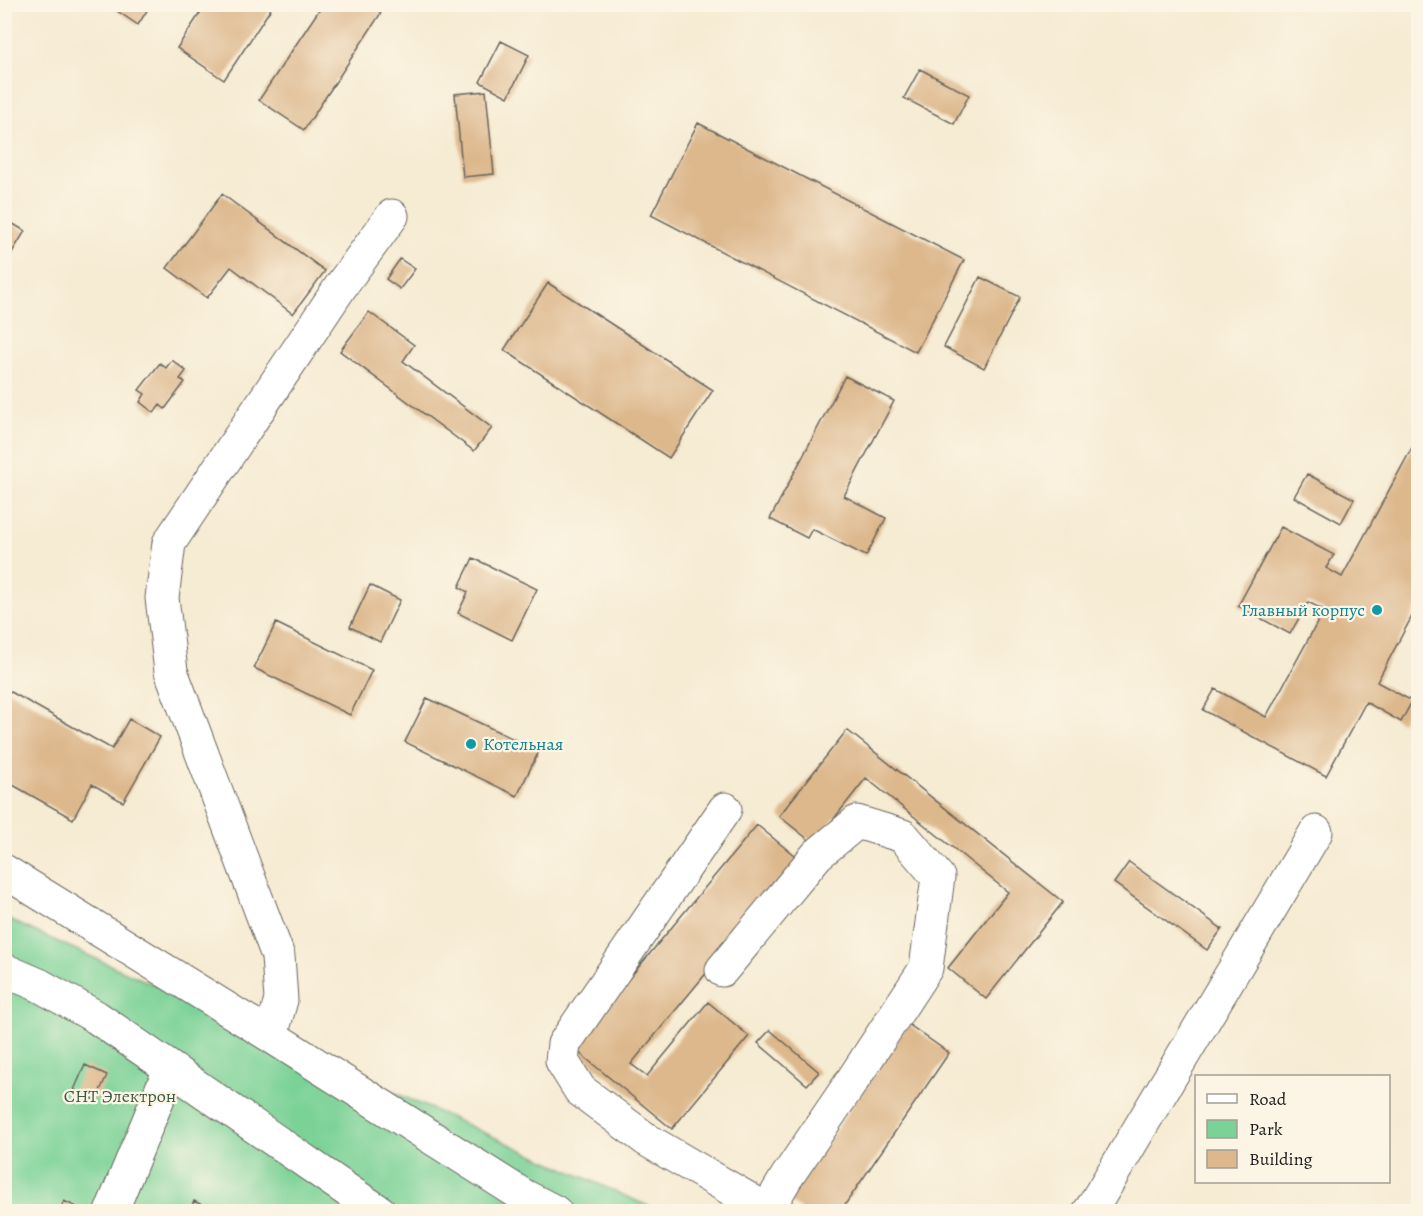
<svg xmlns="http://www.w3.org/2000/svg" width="1423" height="1216" font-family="Alegreya,serif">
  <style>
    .green { fill: #7ad297; stroke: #4b775a; stroke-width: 1.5 }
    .building { fill: #ddb88d }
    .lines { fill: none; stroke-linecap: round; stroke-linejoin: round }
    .minor-casing { stroke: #68645c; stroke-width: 35 }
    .minor { stroke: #fff; stroke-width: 33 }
    .culture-dot { fill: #0f9aa8; stroke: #fcf5e5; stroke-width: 2 }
    .labels { text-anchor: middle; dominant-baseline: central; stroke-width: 4.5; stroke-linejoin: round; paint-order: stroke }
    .culture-label { font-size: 18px; fill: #0d838f; stroke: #fcf5e5; text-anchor: end }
    .park-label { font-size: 18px; fill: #3d5c47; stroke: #fcf5e5 }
  </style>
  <rect width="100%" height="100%" fill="#fcf5e5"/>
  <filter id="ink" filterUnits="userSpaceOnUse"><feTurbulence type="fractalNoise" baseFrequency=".0167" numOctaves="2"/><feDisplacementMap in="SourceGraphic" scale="12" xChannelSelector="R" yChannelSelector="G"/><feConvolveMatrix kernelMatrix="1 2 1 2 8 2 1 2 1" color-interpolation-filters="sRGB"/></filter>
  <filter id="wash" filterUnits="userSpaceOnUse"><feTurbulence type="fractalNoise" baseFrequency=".008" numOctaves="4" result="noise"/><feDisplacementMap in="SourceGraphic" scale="24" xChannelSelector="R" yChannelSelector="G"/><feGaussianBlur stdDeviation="1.35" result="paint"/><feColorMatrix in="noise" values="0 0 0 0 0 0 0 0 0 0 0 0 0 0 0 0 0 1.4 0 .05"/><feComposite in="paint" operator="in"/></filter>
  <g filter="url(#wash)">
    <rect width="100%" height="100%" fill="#f6ebd3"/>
    <path class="green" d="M5,918l654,293 -654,1z"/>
    <g id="blocks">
      <path class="building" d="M107,4h44l-13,21z
        M206,4h68l-50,76 -47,-32z
        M323,4h46l12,9 -77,117 -45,-30z
        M501,41l28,14 -21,42 -28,-15z
        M920,69l49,26 -15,29 -50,-26z
        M486,91l8,83 -31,3 -8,-83z
        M698,123l266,137 -48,92 -265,-137z
        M222,194l103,77 -32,43 -62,-47 -24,31 -40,-30z
        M5,219l20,12 -20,33z
        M400,259l15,10 -15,20 -14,-10z
        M980,277l40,20 -36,71 -40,-21z
        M548,283l165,107 -44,68 -165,-108z
        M369,312l45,33 -11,16 89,67 -18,23 -134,-100z
        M172,360l14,11 -6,8 5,3 -20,27 -5,-4 -6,8 -14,-11 5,-8 -6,-4 21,-27 6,5z
        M845,376l49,25 -50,95 42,22 -20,38 -54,-27 -5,9 -37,-19z
        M1414,444l4,2v159l-41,77 35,19 -11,21 -35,-20 -40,74 -123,-66 12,-21 51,28 58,-107 -16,-8 -18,32 -52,-28 43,-79 53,28 -8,13 16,9z
        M1307,474l47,25 -13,24 -47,-26z
        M473,558l64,31 -25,51 -54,-27 10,-21 -9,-5z
        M370,585l30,15 -20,42 -30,-15z
        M276,623l96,47 -22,45 -96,-47z
        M4,688l108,61 17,-30 31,18 -37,65 -31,-18 -19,35 -69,-39z
        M427,698l112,53 -22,45 -112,-54z
        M847,730l216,172 -77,97 -38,-31 60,-76 -142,-114 -52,66 -35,-28z
        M757,825l43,35 -169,204 16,12 61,-74 41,34 -77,93 -100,-82z
        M1129,862l93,67 -15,21 -93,-67z
        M908,1024l41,29 -109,159h-36l-16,-12z
        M770,1030l49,42 -12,13 -49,-42z
        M85,1065l22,10 -11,25 -22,-10z
        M64,1201l23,11h-28z
        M194,1201l22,11h-27z"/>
    </g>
  </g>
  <g filter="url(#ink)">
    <use href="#blocks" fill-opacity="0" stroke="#68645c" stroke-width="1.5"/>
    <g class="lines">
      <g class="minor-casing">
        <path id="minor" d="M725,809l-161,235 -2,17 18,29 67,50 120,70
          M4,871l267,165 253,160 31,16
          M4,970l35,15 57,32 261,180 23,15
          M722,970l95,-115 40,-33 46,14 35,41 -12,91 -74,113 -66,97 -20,34
          M271,1036l10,-36 -3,-44 -107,-285 -9,-73 7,-55 174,-260 49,-67
          M111,1212l59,-143
          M1089,1212l5,-7 222,-373"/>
      </g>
      <use href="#minor" class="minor"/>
    </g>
  </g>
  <g class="culture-dot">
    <circle cx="1377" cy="610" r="6"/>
    <circle cx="471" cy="744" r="6"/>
  </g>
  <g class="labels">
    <g class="culture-label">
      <text x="1365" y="610">Главный корпус</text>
      <text x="483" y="744" text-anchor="start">Котельная</text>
    </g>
    <g class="park-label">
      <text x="120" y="1096">СНТ Электрон</text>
    </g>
  </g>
  <rect width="1423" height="1216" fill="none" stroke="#fcf5e5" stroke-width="24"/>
  <rect x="1195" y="1075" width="195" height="108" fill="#fcf5e5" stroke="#a29e95" stroke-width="1.5"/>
  <rect x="1207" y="1094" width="30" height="9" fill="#ffffff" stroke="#a29e95" stroke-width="1.5"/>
  <text x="1249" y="1105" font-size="18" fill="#1c1c1c">Road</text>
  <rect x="1207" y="1120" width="30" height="18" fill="#7ad297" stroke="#a29e95" stroke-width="1.5"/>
  <text x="1249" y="1135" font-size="18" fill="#1c1c1c">Park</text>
  <rect x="1207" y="1150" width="30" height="18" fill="#ddb88d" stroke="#a29e95" stroke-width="1.5"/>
  <text x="1249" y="1165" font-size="18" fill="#1c1c1c">Building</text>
</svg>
